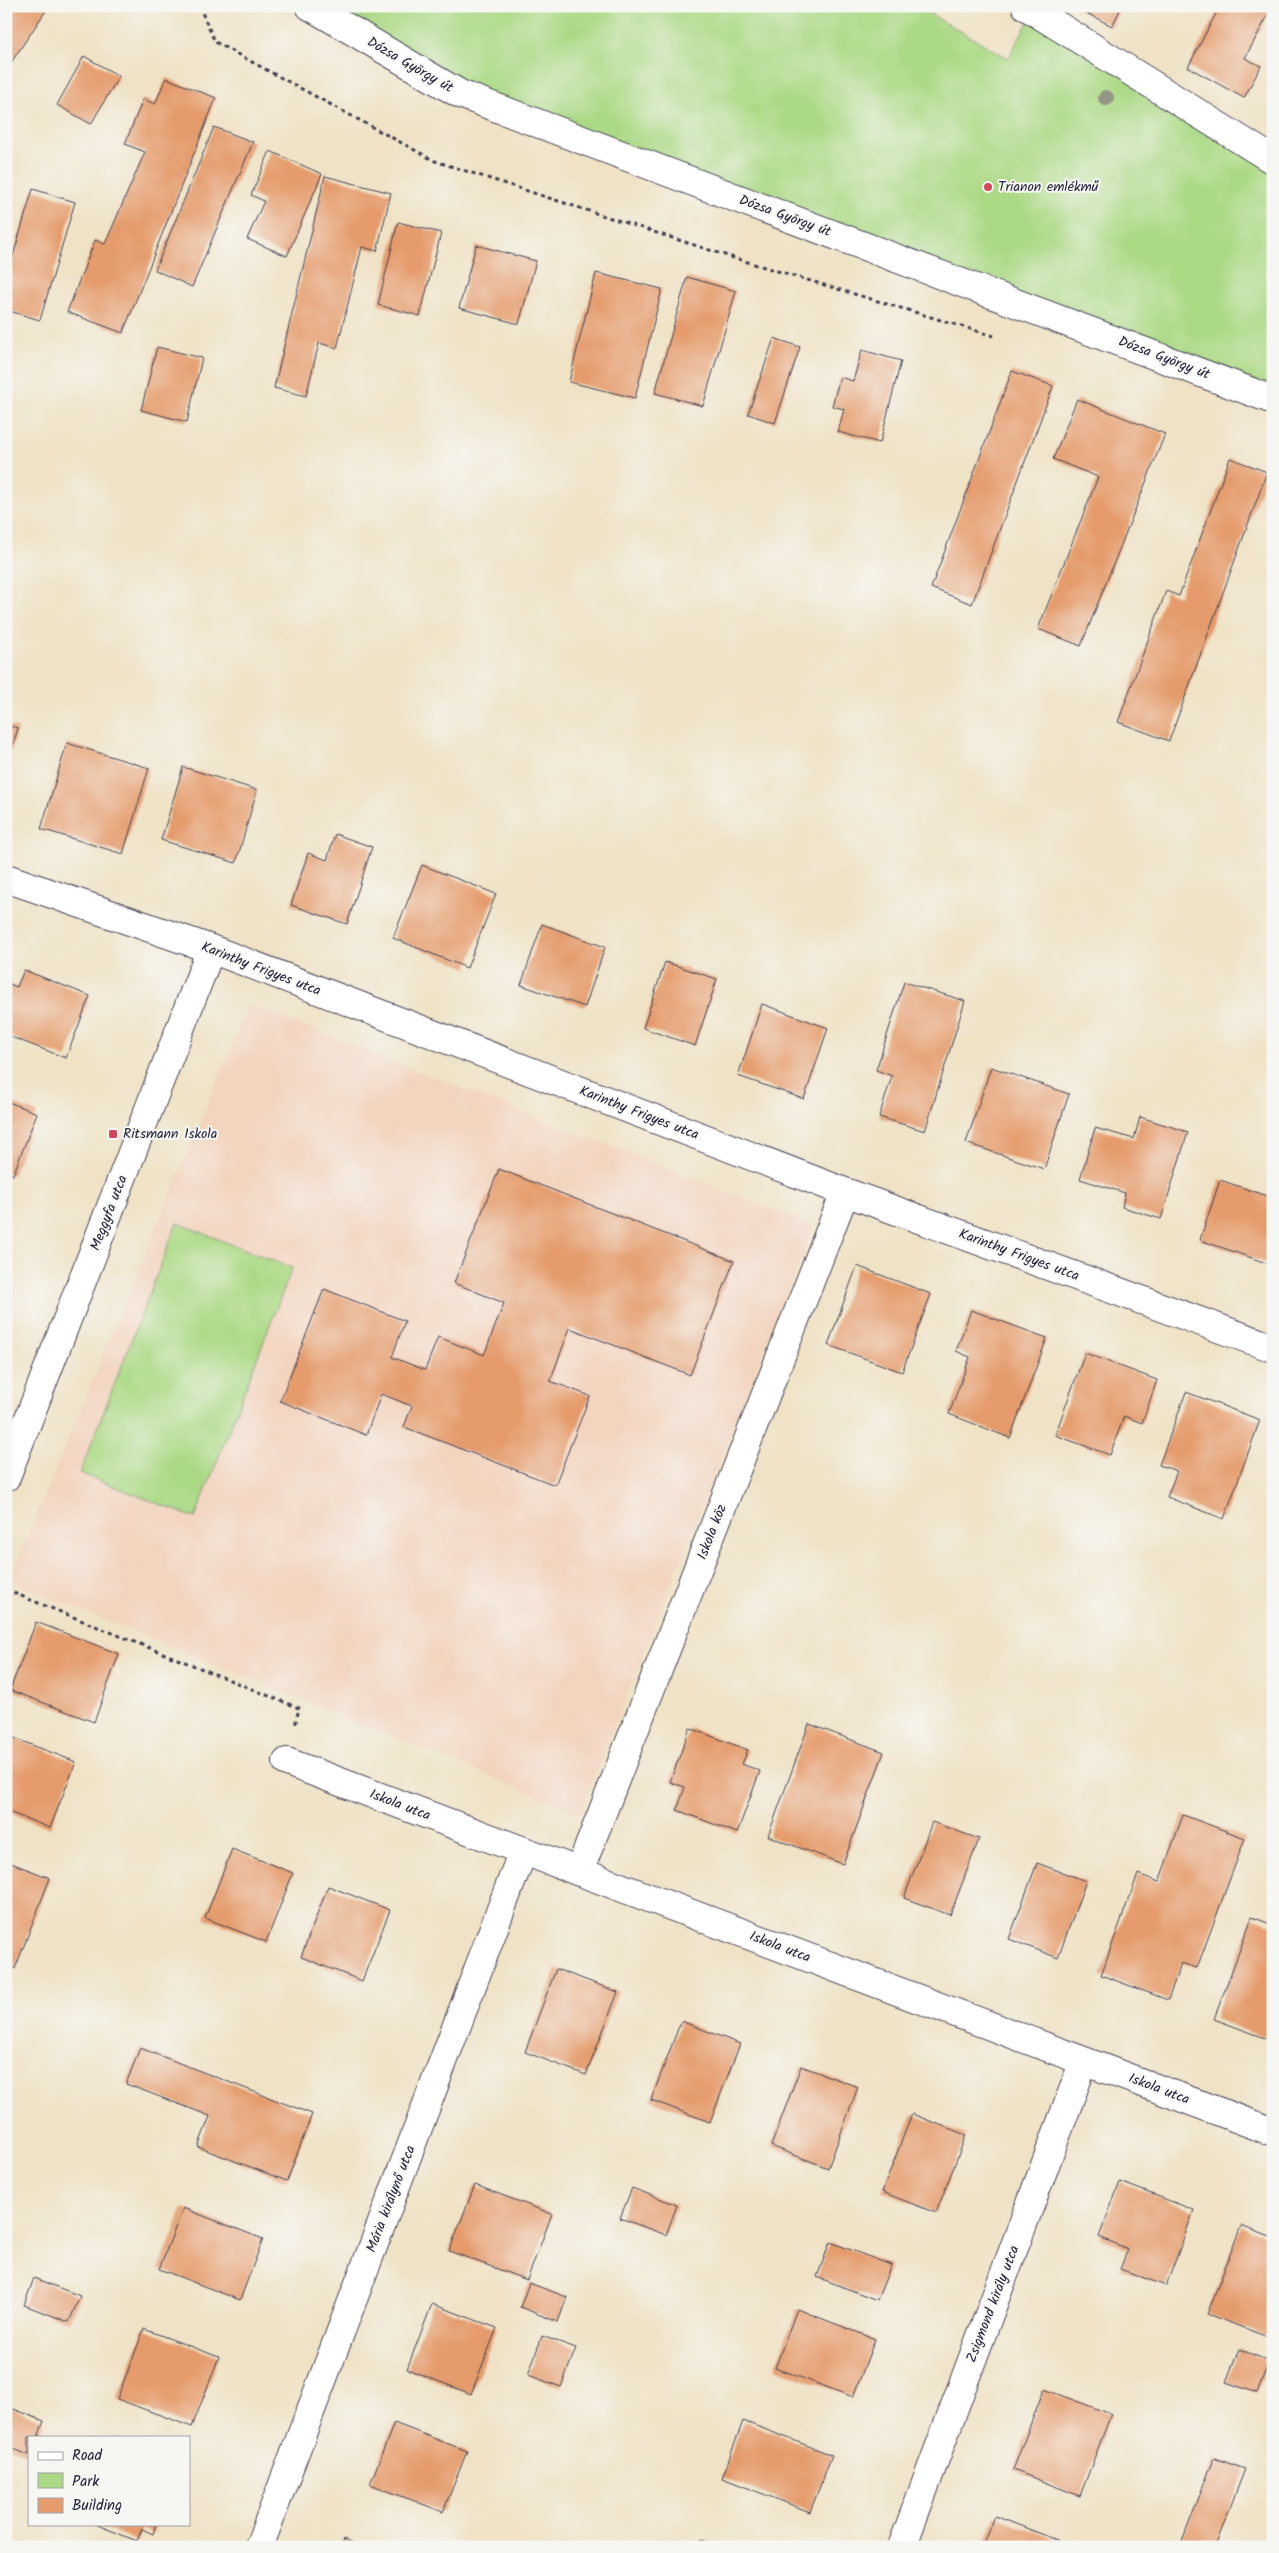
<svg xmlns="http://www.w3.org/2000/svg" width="1279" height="2553" font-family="Kalam,sans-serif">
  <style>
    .built { fill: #f3d4bf }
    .green { fill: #acd985; stroke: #677e60 }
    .building { fill: #e59b6c }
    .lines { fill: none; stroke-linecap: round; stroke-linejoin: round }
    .minor-casing { stroke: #413f50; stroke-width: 30 }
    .tertiary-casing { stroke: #413f50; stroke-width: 30 }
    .path { stroke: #413f50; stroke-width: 3; stroke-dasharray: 4 4; stroke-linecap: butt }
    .minor { stroke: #fff; stroke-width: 28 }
    .tertiary { stroke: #fff; stroke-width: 28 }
    .tree { fill: #959785 }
    .poi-dot { fill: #d1495b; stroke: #f6f6f2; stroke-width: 2 }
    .labels { text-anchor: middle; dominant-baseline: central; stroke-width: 4; stroke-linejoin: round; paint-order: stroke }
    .street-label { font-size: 14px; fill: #22223b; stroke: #f6f6f2 }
    .poi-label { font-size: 14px; fill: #22223b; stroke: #f6f6f2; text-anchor: start }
  </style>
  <rect width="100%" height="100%" fill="#f6f6f2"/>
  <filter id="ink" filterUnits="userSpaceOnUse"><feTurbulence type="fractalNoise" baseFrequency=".02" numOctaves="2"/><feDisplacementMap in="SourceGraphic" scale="10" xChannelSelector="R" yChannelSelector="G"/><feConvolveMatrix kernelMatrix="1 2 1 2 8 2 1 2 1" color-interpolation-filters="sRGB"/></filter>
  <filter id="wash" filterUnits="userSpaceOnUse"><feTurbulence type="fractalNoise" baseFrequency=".0096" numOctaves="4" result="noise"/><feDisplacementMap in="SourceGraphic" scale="20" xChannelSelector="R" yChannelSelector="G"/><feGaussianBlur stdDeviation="1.12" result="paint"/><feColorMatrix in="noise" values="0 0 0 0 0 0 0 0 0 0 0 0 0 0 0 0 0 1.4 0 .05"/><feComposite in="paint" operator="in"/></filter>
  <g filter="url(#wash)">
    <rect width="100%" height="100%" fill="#efe2c5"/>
    <path class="built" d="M249,1005l565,221 -234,587 -571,-232z"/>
    <path class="green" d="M310,6h606l92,52 26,-47 239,149v240l-813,-306z
      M177,1223l115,45 -97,250 -115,-45z"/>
    <g id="blocks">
      <path class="building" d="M6,6h43l-43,64z
        M1072,6h50l-10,20z
        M1220,6h53l-28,52 16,8 -17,32 -56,-31z
        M84,56l35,20 -28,48 -34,-19z
        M166,78l50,20 -93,235 -56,-21 28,-72 10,4 40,-92 -20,-8 18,-45 12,5z
        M214,127l39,15 -61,145 -37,-17z
        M270,151l52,23 -35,82 -40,-17 17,-38 -13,-6z
        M325,176l66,17 -14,58 -15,-4 -25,101 -18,-5 -13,53 -32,-8z
        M33,189l42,13 -35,118 -34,-10v-31z
        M398,222l43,11 -21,83 -42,-11z
        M476,245l60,16 -17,63 -60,-16z
        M596,273l66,16 -27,109 -66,-16z
        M687,277l49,14 -33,115 -48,-13z
        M774,338l26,9 -25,76 -27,-9z
        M157,347l45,11 -15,64 -46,-12z
        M862,350l39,11 -21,82 -42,-11 6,-23 -12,-3 8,-29 13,4z
        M1012,371l41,15 -81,218 -41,-16z
        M1077,399l88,35 -84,212 -43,-17 60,-152 -45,-18z
        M1230,458l37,14 -98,269 -51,-19 48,-131 13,5z
        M6,725l12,3 -11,36h-1z
        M67,743l82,25 -26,86 -82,-25z
        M183,767l74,23 -21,73 -75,-23z
        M335,834l37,13 -25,77 -56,-19 17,-52 19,7z
        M422,865l74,29 -29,74 -74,-30z
        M542,924l63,23 -20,60 -64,-22z
        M665,962l52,17 -22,67 -52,-18z
        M24,970l66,26 -24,62 -60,-23v-52l11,4z
        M904,982l61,19 -40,130 -46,-14 13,-41 -16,-6z
        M762,1004l66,24 -24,71 -66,-23z
        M991,1067l78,27 -25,75 -78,-26z
        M6,1101l31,12 -24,62 -7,-3z
        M1140,1117l48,15 -27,87 -39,-12 3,-14 -45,-14 15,-51 39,11z
        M499,1169l235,92 -44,114 -120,-47 -20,53 40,15 -35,89 -151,-58 8,-21 -31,-12 -15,41 -86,-34 44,-112 81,32 -13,36 33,13 13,-33 46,18 20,-52 -50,-20z
        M1220,1180l53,18 -1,67 -72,-25z
        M857,1266l74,28 -29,78 -74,-27z
        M971,1310l76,28 -37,100 -61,-24 21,-57 -14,-6z
        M1085,1353l72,27 -15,43 -18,-7 -14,39 -55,-20z
        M1186,1392l74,28 -36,99 -57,-22 10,-26 -18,-6z
        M36,1622l83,32 -25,68 -84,-32z
        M809,1724l75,28 -41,112 -75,-28z
        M690,1728l58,22 -6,14 18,7 -23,62 -60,-23 8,-23 -15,-5z
        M6,1735l70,27 -26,66 -44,-17z
        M1183,1815l62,23 -48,130 -16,-5 -13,37 -67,-25 37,-101 21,8z
        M932,1822l47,17 -29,76 -46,-17z
        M232,1849l61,24 -27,69 -61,-24z
        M6,1861l44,17 -35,91 -9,-4z
        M1037,1863l49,18 -28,77 -49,-19z
        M328,1886l62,24 -28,71 -61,-24z
        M1252,1917l21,8v116l-59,-22z
        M556,1969l62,23 -32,83 -61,-23z
        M681,2021l59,23 -30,78 -59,-22z
        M140,2048l172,66 -25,67 -89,-34 12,-31 -84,-32z
        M801,2066l57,21 -30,81 -57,-22z
        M912,2114l54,21 -30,78 -54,-21z
        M1120,2182l74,28 -28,76 -46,-17 8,-20 -29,-12z
        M475,2185l77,29 -25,66 -78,-29z
        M632,2188l45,17 -11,30 -46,-17z
        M183,2208l80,31 -23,61 -81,-31z
        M1241,2226l32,12v101l-66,-25z
        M830,2242l61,23 -14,35 -60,-23z
        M34,2278l46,18 -11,26 -45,-17z
        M529,2283l38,14 -9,25 -38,-15z
        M432,2304l65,24 -26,66 -64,-25z
        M797,2309l78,30 -22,58 -78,-29z
        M144,2329l75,28 -27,70 -75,-28z
        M542,2336l34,12 -15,39 -33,-12z
        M1239,2349l30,12 -12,32 -31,-11z
        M1044,2389l67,25 -31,82 -67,-26z
        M6,2406l38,15 -6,16h-9v18l-23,-9z
        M743,2421l89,34 -22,57 -88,-34z
        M394,2423l73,28 -24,61 -73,-28z
        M1214,2458l31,11 -30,78h-35z
        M995,2516l80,31h-92z
        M95,2524h61l-3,10 -11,-5 -5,12z
        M344,2539l19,8h-22z
        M702,2540l18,7h-20z"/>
    </g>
  </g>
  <g filter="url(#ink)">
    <use href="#blocks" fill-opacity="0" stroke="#413f50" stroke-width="1"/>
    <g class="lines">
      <g class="minor-casing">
        <path id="minor" d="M1026,6l247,154
          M6,878l205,71 634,243 428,156
          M6,1477l205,-528
          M287,1762l986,370
          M579,1872l266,-680
          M259,2547l264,-696
          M902,2547l182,-486"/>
      </g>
      <g class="tertiary-casing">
        <path id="tertiary" d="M310,6l150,88 813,306"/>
      </g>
      <path class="path" d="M199,6l16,36 220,119 296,96 263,79
        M6,1590l293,118 -4,18"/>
      <use href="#minor" class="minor"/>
      <use href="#tertiary" class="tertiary"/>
    </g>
    <circle class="tree" cx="1106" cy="98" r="8"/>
  </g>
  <g class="poi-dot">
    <circle cx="988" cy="187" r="5"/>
    <rect x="108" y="1129" width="10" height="10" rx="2.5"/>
  </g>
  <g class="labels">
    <g class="street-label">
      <text transform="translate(410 65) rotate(30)">Dózsa György út</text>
      <text transform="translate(785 216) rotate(20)">Dózsa György út</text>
      <text transform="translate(1164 358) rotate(21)">Dózsa György út</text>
      <text transform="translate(261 969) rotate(21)">Karinthy Frigyes utca</text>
      <text transform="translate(639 1113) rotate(21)">Karinthy Frigyes utca</text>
      <text transform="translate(109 1213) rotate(-69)">Meggyfa utca</text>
      <text transform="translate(1019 1255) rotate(20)">Karinthy Frigyes utca</text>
      <text transform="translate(712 1532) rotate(-69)">Iskola köz</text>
      <text transform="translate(400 1805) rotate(21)">Iskola utca</text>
      <text transform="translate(780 1947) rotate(21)">Iskola utca</text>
      <text transform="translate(1159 2089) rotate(21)">Iskola utca</text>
      <text transform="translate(391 2199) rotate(-69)">Mária királynő utca</text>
      <text transform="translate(993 2304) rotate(-69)">Zsigmond király utca</text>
    </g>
    <g class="poi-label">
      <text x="998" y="187">Trianon emlékmű</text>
      <text x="123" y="1134">Ritsmann Iskola</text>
    </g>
  </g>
  <rect width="1279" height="2553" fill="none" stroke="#f6f6f2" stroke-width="25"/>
  <rect x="28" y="2436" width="162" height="90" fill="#f6f6f2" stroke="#a1a1a9"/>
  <rect x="38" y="2452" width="25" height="8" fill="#ffffff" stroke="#a1a1a9"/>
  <text x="72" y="2460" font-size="15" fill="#22223b">Road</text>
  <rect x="38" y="2473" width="25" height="15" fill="#acd985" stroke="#a1a1a9"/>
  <text x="72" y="2486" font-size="15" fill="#22223b">Park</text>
  <rect x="38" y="2498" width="25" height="15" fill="#e59b6c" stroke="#a1a1a9"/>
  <text x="72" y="2510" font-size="15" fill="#22223b">Building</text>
</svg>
